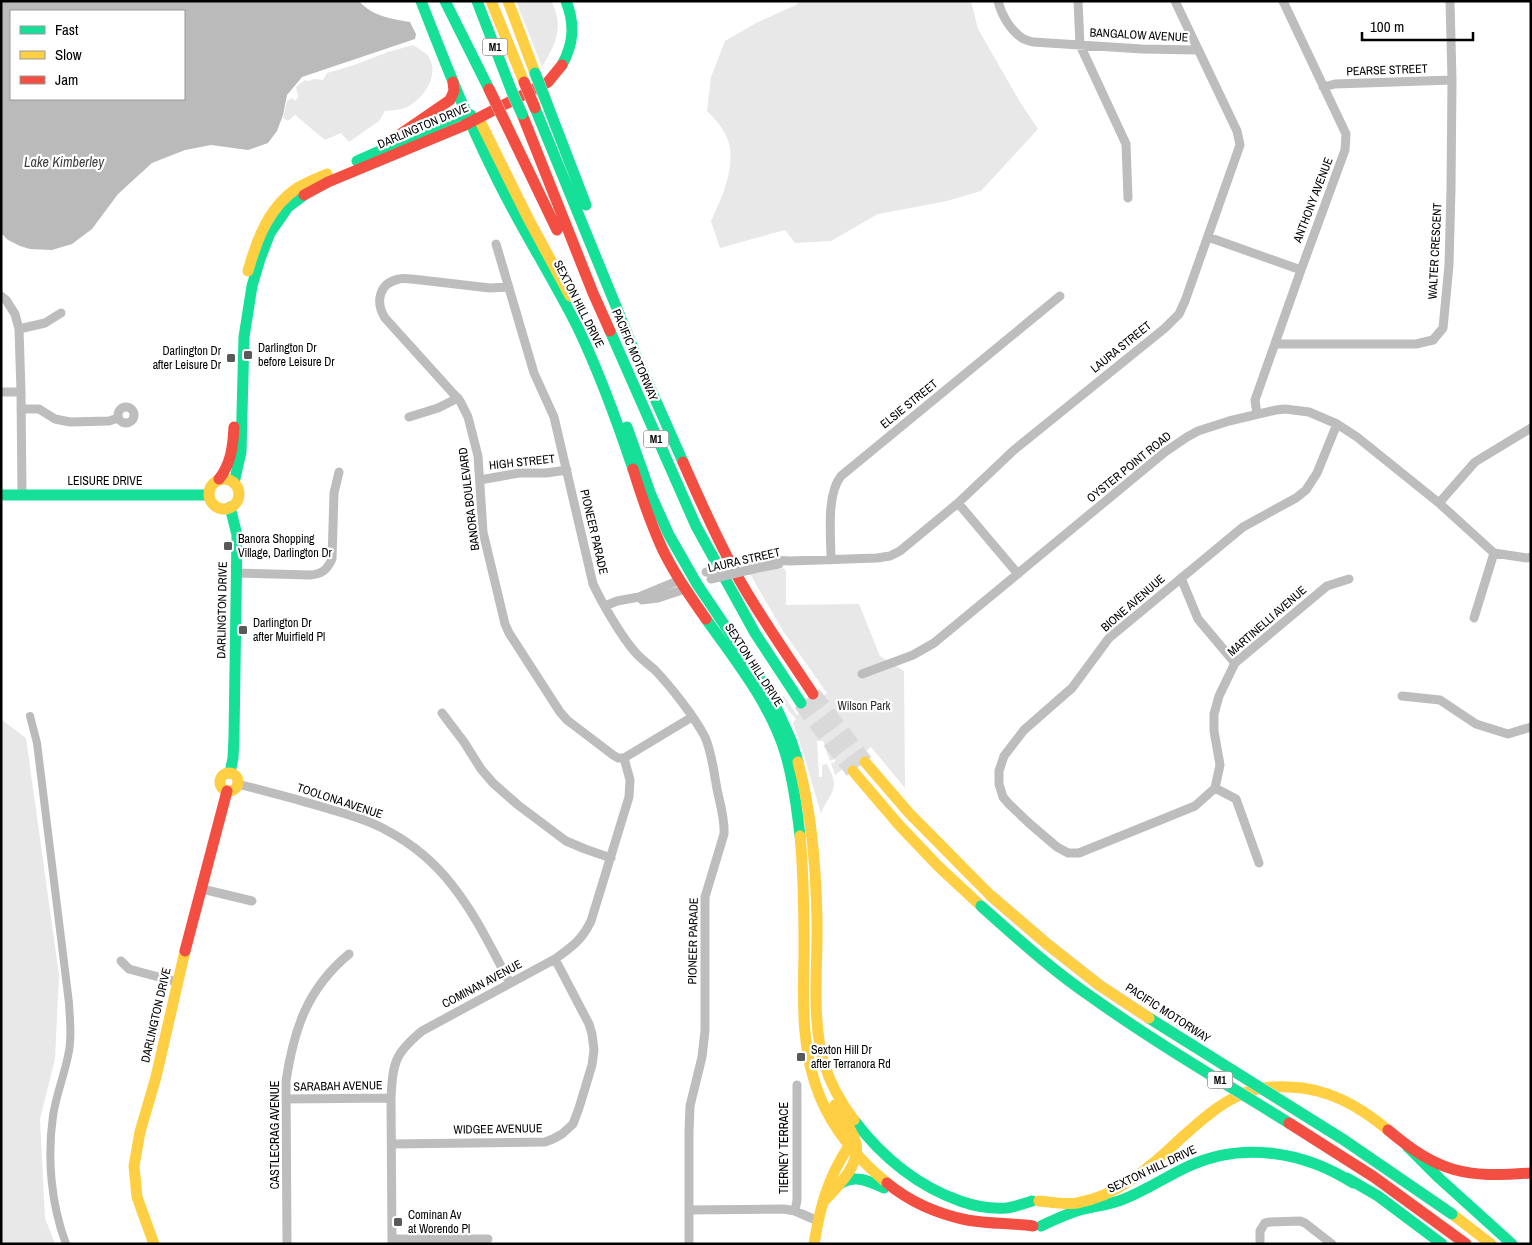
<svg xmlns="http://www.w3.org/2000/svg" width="1532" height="1245" font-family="'Archivo Narrow',sans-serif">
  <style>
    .green { fill: #e8e8e8 }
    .water { fill: #bababa; fill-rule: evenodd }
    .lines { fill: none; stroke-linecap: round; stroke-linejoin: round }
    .canal { stroke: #bababa; stroke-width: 8 }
    .highway-tunnel { stroke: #d9d9d9; stroke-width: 16; stroke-dasharray: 16 8; stroke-linecap: butt }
    .street { stroke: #bdbdbd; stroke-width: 9 }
    .fast { stroke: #16e098; stroke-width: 11 }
    .slow { stroke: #ffcf43; stroke-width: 11 }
    .jam { stroke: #f24e42; stroke-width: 11 }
    .fast-bridge-casing { stroke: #dbdbdb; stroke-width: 12; stroke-linecap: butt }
    .slow-bridge-casing { stroke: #dbdbdb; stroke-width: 12; stroke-linecap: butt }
    .jam-bridge-casing { stroke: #dbdbdb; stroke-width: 12; stroke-linecap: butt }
    .street-bridge { stroke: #bdbdbd; stroke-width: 9 }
    .fast-bridge { stroke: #16e098; stroke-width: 11 }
    .slow-bridge { stroke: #ffcf43; stroke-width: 11 }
    .jam-bridge { stroke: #f24e42; stroke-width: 11 }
    .poi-dot { fill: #595959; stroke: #fff; stroke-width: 2 }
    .labels { text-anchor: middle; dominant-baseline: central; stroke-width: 4.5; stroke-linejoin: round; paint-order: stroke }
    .shield { fill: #fff; stroke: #4c4c4c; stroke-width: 1 }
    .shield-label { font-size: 11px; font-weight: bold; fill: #000 }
    .street-label { font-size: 12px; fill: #000; stroke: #fff }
    .poi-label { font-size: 12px; fill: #000; stroke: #fff; text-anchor: start }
    .park-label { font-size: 12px; fill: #2d2d2d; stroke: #fff }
    .water-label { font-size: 14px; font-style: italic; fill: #3e3e3e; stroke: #fff }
  </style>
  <rect width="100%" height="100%" fill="#fff"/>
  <path class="green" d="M516,1l36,1c2,5 4,10 5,15 4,18 -6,35 -15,50z
    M799,1h172l7,28 42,73 18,27 -57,62 -34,10 -69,13 -47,27 -36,2 -10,-13 -65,18 -9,-27c12,-25 29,-64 13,-89 -4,-8 -11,-15 -17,-21l4,-34 14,-36 31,-18 40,-18z
    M413,45c6,4 12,7 16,12 11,19 -6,43 -24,51 -6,2 -14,2 -20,3l-6,10 -30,21 -8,-9 -16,7 -30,-25 -7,6 -5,-3 4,-17 5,-3 3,3 3,-4 -2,-10 9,-7 4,1 5,-2 9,1 4,-7 27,-8 34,-13z
    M784,568l2,3v34l73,-1 21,52 24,15 1,117 -34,-41 -36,28 -4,-12 4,-1v-3l-5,2 -7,-20h-6l2,36h3v-12l5,-1c3,6 7,14 7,20 0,11 -11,20 -13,30l-18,-62 -10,-29 3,-4 -9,-10 -6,-11 3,-2 13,19 30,-22 -44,-62 -33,-57z
    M1,719l25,19 33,237 -4,84 -15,60 5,99 10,26h-54z"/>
  <path class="water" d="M1,1h358c13,15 32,18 51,21l6,12 -1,5 -113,38 -15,18 -4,20 -6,16 -9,12 -20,7 -37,-5 -26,5 -33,13 -34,31 -26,35 -20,15 -20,6 -22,-1 -10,-3 -12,-6 -7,-7zM11,11h173v88h-173z"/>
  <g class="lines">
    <path class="canal" d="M30,716l7,27 32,260c1,18 3,36 -1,53 -4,20 -12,39 -15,60 -6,42 -2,88 13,128"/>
    <path class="highway-tunnel" d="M813,694l52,68
      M801,703l52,68"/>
    <path class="street" d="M998,1c3,13 12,29 24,37 3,2 7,3 11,4l109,7 55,1
      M1078,1l2,44 46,99 2,54
      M1323,87l12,-3 117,-4
      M1208,237l93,33
      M496,244l38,129 20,44 39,167c9,19 28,52 42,68 6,7 13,12 20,18 16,17 39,46 50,67 7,16 9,36 12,52 3,15 8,30 7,45l-19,63v134l-3,26 -12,49 -1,25v113
      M509,287l-19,1 -78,-9c-4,0 -9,-1 -13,0 -20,4 -24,23 -14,39l75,83 8,16 10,39 5,76 22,92 4,9 51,79 7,8 46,35 5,3h6
      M1,296l5,4 9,14 4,15 2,63 1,103
      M19,329l26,-6 16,-10
      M1275,344h141l17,-4 10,-12 6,-63 2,-76 1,-109 -2,-79
      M1,392h20
      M118 415a8 8 0 1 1 16 0a8 8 0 1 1-16 0Z
      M21,409h18l16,10 15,3 39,-1 9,-3
      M1257,414l-2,-14 6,-17 40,-113 44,-120 1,-16 -63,-133
      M409,417l29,-9 20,-10
      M1337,424l-20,49 -11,17 -10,8 -53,29 -134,111 -37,50 -48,42 -20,26 -5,15v13l4,13 6,7 21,20 27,23 11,6h11l116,-47 20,-18 5,-23 -6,-34v-17l5,-18 16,-33 92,-77 22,-7
      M480,480l39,-7h27l21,-3
      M958,503l60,71
      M1439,503l36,-41 56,-34
      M831,560c0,-24 -5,-65 10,-84l219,-180
      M745,561l13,-2 32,2 87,-3 13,-2 10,-5 58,-48 56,-53 151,-122 14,-14 6,-13 55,-156 -3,-14 -62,-130
      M749,570l30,-6
      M236,573l74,2c12,-1 17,-5 22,-16l2,-66 5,-21
      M1181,578l17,41 37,44
      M642,600l16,-2 27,-9
      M605,606l12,-5 22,-4 41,-17
      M1474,618l20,-65
      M862,674l51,-19 21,-12 231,-191 22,-15 11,-6 31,-10 47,-11 9,-1 24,3 28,12 20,13 82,66 55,50 33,5 4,-1
      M1402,696l38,4 36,24 32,10 23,-7
      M442,713l22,29 17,27 12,14 25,22 48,36 19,8 26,9
      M624,758l68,-41
      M237,784c33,8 66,17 99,27 17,5 34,10 50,19 25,13 49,33 66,55 24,30 40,65 58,98
      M1215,788l21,11 23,64
      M202,889l50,12
      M121,961l8,8 48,13
      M286,1099l105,-1
      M392,1144l153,-2 8,-3 9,-5 11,-10 6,-16 13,-43 2,-15 -2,-16 -3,-10 -34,-65
      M689,1210l95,-1 11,2 23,10
      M795,1211l2,-11v-115
      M392,1239h96
      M287,1244l-1,-163c8,-52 21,-92 63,-127
      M392,1244l-1,-146c2,-35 3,-44 31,-67l133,-72c17,-12 27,-19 36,-38l38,-124 1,-17 -6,-22
      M1260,1244v-13l5,-8 5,-1 30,-1 5,2 27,21"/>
    <path class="fast" d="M421,1c23,59 46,118 74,174 25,52 57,101 83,153 22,46 39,93 55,141
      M445,1l44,88
      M477,1l35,91
      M562,65c12,-22 13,-41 4,-64
      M546,101l40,104
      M535,108l105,257 43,97
      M357,161l108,-48 6,2
      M610,331l86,195 59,107 46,70
      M627,427l24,68 18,40 28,49 51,76 24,38 19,42 7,22
      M234,483l7,-31 3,-115 8,-51 8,-27 10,-26 18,-26 16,-12
      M1,495h207
      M230,507l7,28 -3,201 -1,22 -3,15
      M706,619c30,42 63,83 79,133 8,27 12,56 15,84
      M854,1120c28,37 61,65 106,81 14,5 30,8 46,7 9,-1 17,-4 26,-7
      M1407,1146l32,32 73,66
      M1347,1178l31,18 64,48
      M840,1184c15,-10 29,-3 44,4
      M1041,1226c13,-6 25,-12 39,-16 15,-4 30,-5 44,-11 23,-9 43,-23 65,-33 54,-25 116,-14 164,17"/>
    <path class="slow" d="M491,1l33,81
      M508,1l27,72
      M479,119l49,99 42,78
      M248,271c9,-32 21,-65 51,-84 9,-5 19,-9 28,-13
      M209 494a15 15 0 1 1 30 0a15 15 0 1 1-30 0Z
      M798,762c14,51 18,105 19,157 1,46 -6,101 7,144 6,20 17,40 30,57
      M865,762l44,51 81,82
      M853,771l46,54 39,41 43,40
      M220 782a9 9 0 1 1 18 0a9 9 0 1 1-18 0Z
      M800,836c4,39 4,78 4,118 -1,48 -3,97 16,143 14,34 39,63 67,86
      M824,1201c14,-15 39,-38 31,-61 -4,-13 -14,-23 -20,-35
      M1039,1201c12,1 25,4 38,2 40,-7 74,-36 102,-63 19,-17 38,-35 61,-45 15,-7 32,-9 49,-8 39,1 70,19 99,43
      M1452,1214l39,30
      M154,1244l-17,-47 -3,-31 6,-34 16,-55 29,-126
      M814,1244c6,-37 14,-67 35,-98"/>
    <path class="jam" d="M522,114l71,179 17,38
      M505,122l52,108
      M399,135l51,-35 4,-9 -1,-9
      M304,195l24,-13 135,-56 85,-44 14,-17
      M683,462c17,39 35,79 56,117 22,39 49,77 74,115
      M633,469c8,26 17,52 28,77 12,26 29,50 45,73
      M219,479c12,-15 14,-33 15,-52
      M185,951l42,-160
      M1388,1130c51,43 77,48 143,43
      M887,1183c23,19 51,31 80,37 22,4 44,3 66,6"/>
    <g class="fast-bridge-casing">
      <path id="fast-bridge" d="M535,73l11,28
        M512,92l10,22
        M981,906c36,32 72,65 112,92 63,45 130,84 196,125
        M1149,1018l195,122 108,74"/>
    </g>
    <g class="slow-bridge-casing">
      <path id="slow-bridge" d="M990,895l57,49 52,41 50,33"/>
    </g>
    <g class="jam-bridge-casing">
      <path id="jam-bridge" d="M524,82l11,26
        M489,89l16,33
        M1289,1123l85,54 92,67"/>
    </g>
    <path class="street-bridge" d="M706,572l39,-11
      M711,579l38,-9"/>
    <use href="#fast-bridge" class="fast-bridge"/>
    <use href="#slow-bridge" class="slow-bridge"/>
    <use href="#jam-bridge" class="jam-bridge"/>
  </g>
  <g class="poi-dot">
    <rect x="243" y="350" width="10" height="10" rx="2.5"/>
    <rect x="226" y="353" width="10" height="10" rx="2.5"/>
    <rect x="223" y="541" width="10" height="10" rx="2.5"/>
    <rect x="238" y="625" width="10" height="10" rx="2.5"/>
    <rect x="796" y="1052" width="10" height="10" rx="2.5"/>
    <rect x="393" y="1217" width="10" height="10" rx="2.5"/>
  </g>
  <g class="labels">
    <g class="shield">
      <rect x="482.5" y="38.5" width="25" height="17" rx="4"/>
      <rect x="643.5" y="430.5" width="25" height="17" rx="4"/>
      <rect x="1207.5" y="1071.5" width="25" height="17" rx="4"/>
    </g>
    <g class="shield-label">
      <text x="495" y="47">M1</text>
      <text x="656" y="439">M1</text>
      <text x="1220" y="1080">M1</text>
    </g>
    <g class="street-label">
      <text transform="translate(1139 35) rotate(3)">BANGALOW AVENUE</text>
      <text transform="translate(1387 70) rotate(-2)">PEARSE STREET</text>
      <text transform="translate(423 126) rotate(-23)">DARLINGTON DRIVE</text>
      <text transform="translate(1313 200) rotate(-69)">ANTHONY AVENUE</text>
      <text transform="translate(1435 251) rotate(-87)">WALTER CRESCENT</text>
      <text transform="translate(579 304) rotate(63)">SEXTON HILL DRIVE</text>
      <text transform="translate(1121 347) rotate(-39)">LAURA STREET</text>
      <text transform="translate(635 355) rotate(67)">PACIFIC MOTORWAY</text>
      <text transform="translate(909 404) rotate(-39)">ELSIE STREET</text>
      <text transform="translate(522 462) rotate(-6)">HIGH STREET</text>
      <text transform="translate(1129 467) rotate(-39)">OYSTER POINT ROAD</text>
      <text x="105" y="481">LEISURE DRIVE</text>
      <text transform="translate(469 499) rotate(-97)">BANORA BOULEVARD</text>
      <text transform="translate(594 532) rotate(77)">PIONEER PARADE</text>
      <text transform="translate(744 560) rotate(-13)">LAURA STREET</text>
      <text transform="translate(1133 603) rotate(-41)">BIONE AVENUUE</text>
      <text transform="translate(222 610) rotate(-89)">DARLINGTON DRIVE</text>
      <text transform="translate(1267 621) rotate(-41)">MARTINELLI AVENUE</text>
      <text transform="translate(754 665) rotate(57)">SEXTON HILL DRIVE</text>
      <text transform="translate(340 801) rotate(18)">TOOLONA AVENUE</text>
      <text transform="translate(693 941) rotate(-89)">PIONEER PARADE</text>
      <text transform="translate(482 984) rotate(-28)">COMINAN AVENUE</text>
      <text transform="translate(1168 1013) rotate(33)">PACIFIC MOTORWAY</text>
      <text transform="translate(156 1015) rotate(-77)">DARLINGTON DRIVE</text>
      <text transform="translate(338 1086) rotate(-1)">SARABAH AVENUE</text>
      <text transform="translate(498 1129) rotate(-1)">WIDGEE AVENUUE</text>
      <text transform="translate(275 1135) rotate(-90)">CASTLECRAG AVENUE</text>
      <text transform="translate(784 1148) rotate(-90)">TIERNEY TERRACE</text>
      <text transform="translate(1152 1169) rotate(-25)">SEXTON HILL DRIVE</text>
    </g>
    <g class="poi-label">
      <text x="258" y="348">Darlington Dr<tspan x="258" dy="14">before Leisure Dr</tspan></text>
      <text x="221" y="351" text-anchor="end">Darlington Dr<tspan x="221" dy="14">after Leisure Dr</tspan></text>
      <text x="238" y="539">Banora Shopping<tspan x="238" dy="14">Village, Darlington Dr</tspan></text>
      <text x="253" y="623">Darlington Dr<tspan x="253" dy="14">after Muirfield Pl</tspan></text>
      <text x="811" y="1050">Sexton Hill Dr<tspan x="811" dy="14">after Terranora Rd</tspan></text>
      <text x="408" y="1215">Cominan Av<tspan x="408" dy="14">at Worendo Pl</tspan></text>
    </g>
    <g class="park-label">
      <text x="864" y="706">Wilson Park</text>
    </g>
    <g class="water-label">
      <text x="64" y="162">Lake Kimberley</text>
    </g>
  </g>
  <rect width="1532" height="1245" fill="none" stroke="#000000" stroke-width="5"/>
  <rect x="10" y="10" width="175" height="90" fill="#ffffff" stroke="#999999"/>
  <rect x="20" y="26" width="25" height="8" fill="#16e098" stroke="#999999"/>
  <text x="55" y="35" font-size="15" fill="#000000">Fast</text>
  <rect x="20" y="51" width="25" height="8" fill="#ffcf43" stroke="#999999"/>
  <text x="55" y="60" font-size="15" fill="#000000">Slow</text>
  <rect x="20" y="76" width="25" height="8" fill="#f24e42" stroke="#999999"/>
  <text x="55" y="85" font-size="15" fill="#000000">Jam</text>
  <path d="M1362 32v8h111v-8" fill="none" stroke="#000000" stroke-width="2.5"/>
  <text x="1370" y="32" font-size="15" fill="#000000" stroke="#ffffff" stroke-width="4" paint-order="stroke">100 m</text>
</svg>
